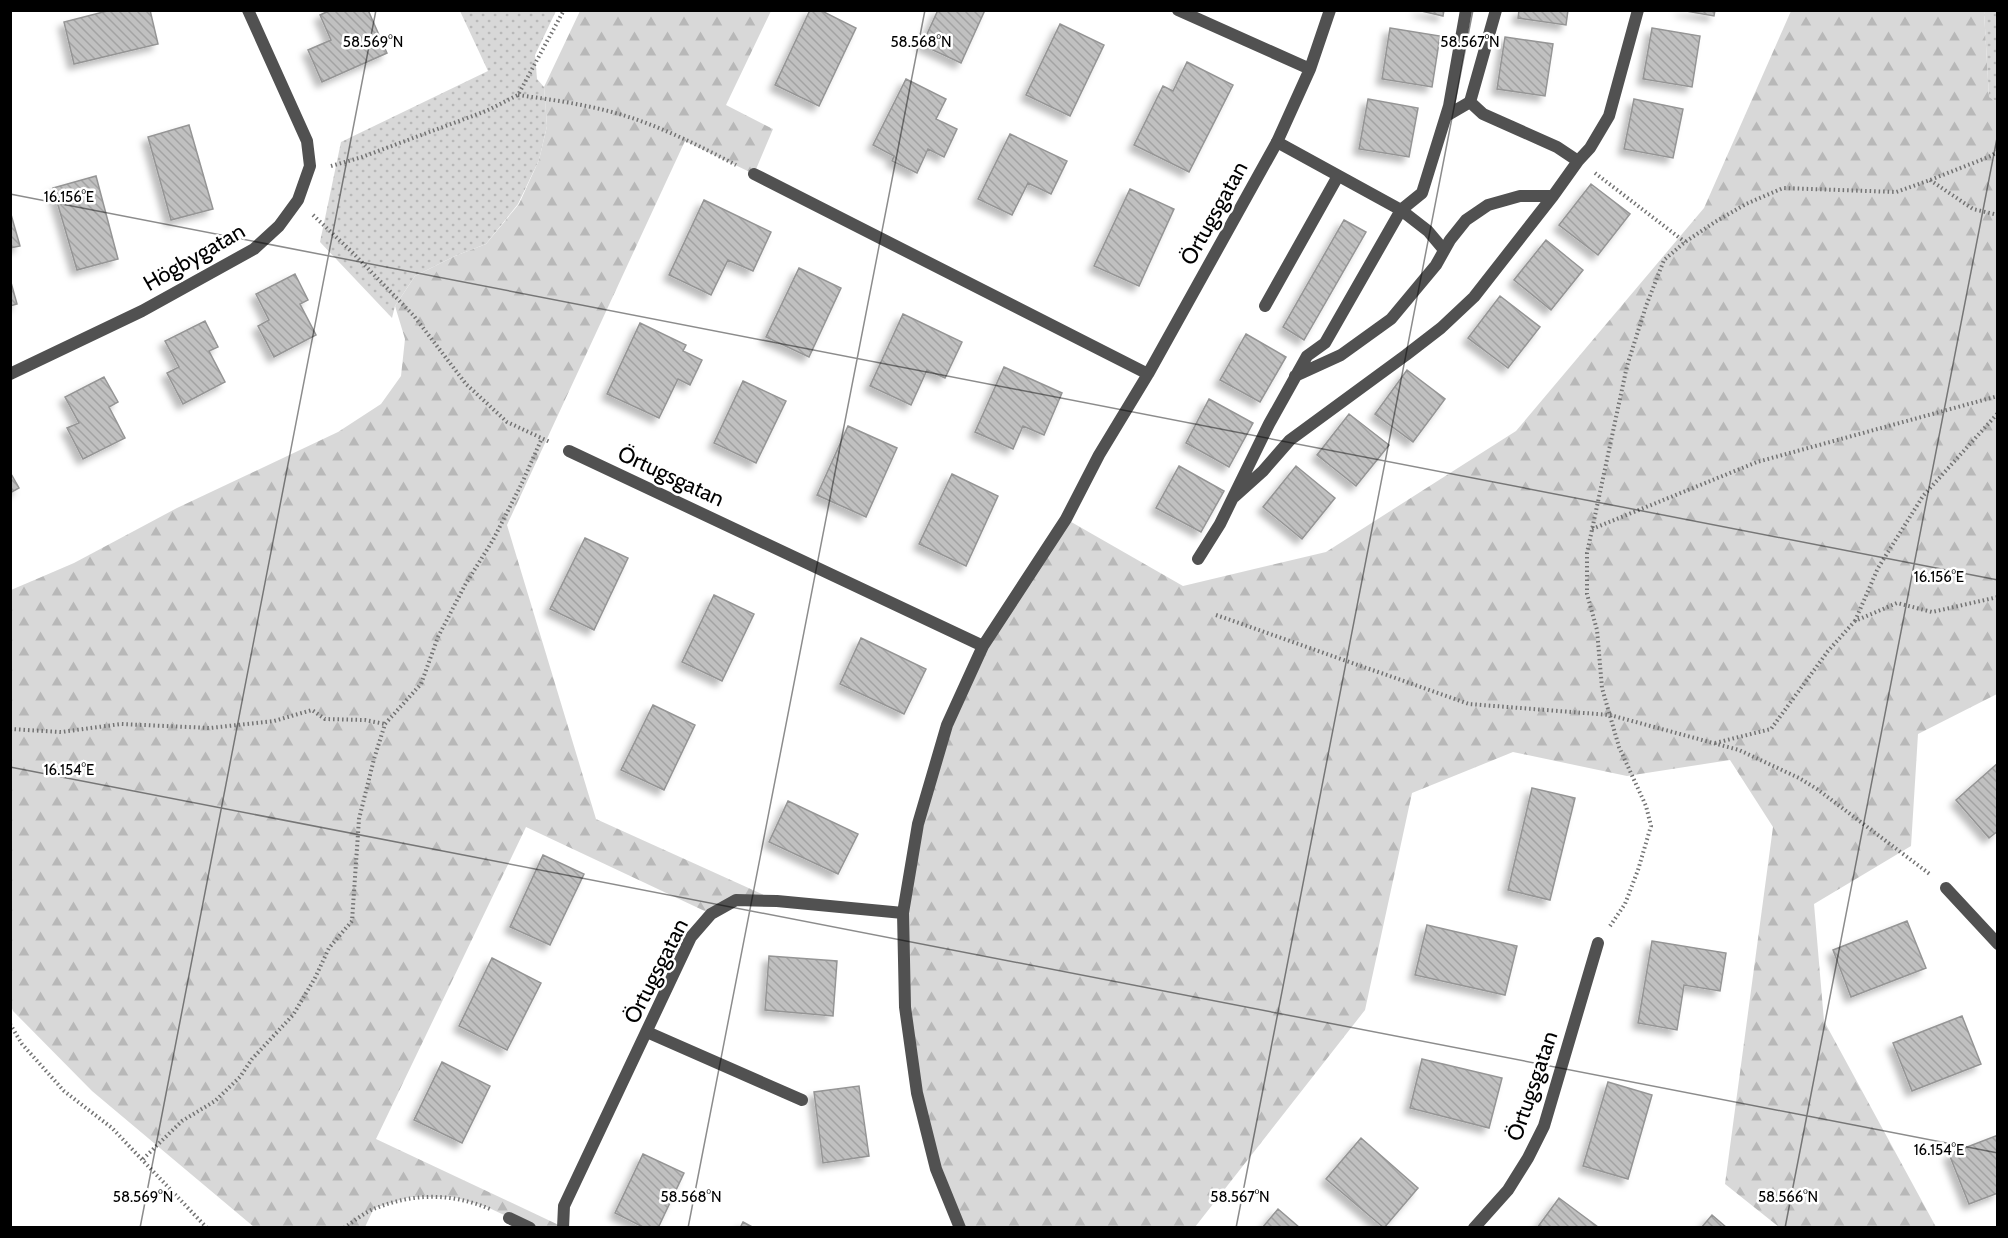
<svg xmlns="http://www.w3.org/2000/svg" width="2008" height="1238" font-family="Cabin,sans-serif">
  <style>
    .green { fill: url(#green-dots) }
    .forest { fill: url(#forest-firs) }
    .building { fill: url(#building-back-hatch); stroke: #959595; stroke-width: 1.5; filter: url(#shadow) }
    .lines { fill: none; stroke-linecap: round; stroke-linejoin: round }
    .path { stroke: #737373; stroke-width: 4; stroke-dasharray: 1.5 3; stroke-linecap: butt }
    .lane { stroke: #515151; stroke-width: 12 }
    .street { stroke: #515151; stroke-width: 12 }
    .ticks { fill: none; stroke: #000; stroke-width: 1.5; stroke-opacity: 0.45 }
    .labels { text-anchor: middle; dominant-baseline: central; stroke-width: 5; stroke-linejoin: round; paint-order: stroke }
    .street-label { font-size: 22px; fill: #000; stroke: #fff }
    .ticks-label { font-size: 15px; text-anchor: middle; fill: #000; stroke: #fff; stroke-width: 5; stroke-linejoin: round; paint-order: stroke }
  </style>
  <defs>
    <pattern id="green-dots" width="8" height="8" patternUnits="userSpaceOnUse" patternTransform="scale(1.5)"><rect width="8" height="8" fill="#d8d8d8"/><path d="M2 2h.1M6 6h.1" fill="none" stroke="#b8b8b8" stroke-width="1.8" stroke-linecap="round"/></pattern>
    <pattern id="forest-firs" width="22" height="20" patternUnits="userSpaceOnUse" patternTransform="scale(1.5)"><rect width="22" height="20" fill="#d8d8d8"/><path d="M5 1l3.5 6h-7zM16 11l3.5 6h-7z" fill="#b8b8b8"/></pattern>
    <pattern id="building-back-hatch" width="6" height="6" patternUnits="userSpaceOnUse" patternTransform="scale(1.5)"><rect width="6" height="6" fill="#c0c0c0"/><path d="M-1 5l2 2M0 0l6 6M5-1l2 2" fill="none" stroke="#a3a3a3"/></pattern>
    <filter id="shadow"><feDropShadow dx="-5.5" dy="5.5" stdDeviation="3" flood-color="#0004"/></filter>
  </defs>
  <rect width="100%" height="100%" fill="#fff"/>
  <path class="green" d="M460,11h96l-21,44 2,24 7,8 3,39 -8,34 -21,44 -32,40 -31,12 -40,20 -20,30 -3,12 -72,-76 21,-100 147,-71z
    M1984,11h13v91l-8,-5z"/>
  <path class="forest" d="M580,11h191l-45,94 47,24 -19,45 -69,-33 -178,384 89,294 181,82 -41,-1 -25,14 -185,-87 -150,312 187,88h-33l-43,-20 -33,-10h-44l-36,11 -9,19h-111l-162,-136 -79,-80 -2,-5v-416l63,-27 103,-55 161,-76 43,-28 20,-28 4,-37 -10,-33 20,-30 40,-20 31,-12 33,-40 20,-44 8,-34 -3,-39z
    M1791,11h193l5,86 9,5 -1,592 -79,40 -7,112 -97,58 10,117 112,206h-157l-54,-43 48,-357 -43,-67 -103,16 -114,-24 -101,41 -47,217 -170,217 -235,1 -43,-135 -14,-180 44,-188 36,-79 83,-127 117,67 143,-34 190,-121 188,-223z"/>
  <path class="building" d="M111,10h39l8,34 -84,20 -10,-42z
    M331,10h37l19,43 -65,29 -14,-32 23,-10 -11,-25z
    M810,10h10l36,18 -37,78 -44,-21z
    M938,10h47l-24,53 -39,-18z
    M1417,10h27l-1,6z
    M1519,10h49l-2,15 -48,-7z
    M1680,10h35l-1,6z
    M1060,24l44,21 -34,71 -44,-21z
    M1390,28l50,8 -8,51 -50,-8z
    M1652,28l48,8 -8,51 -49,-8z
    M1505,37l48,7 -8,52 -48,-7z
    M1187,62l46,23 -44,87 -55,-27 29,-59 10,5z
    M906,79l40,20 -10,20 21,10 -13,28 -16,-8 -11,24 -25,-12 2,-5 -21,-11z
    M1368,99l50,9 -9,49 -50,-8z
    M1634,99l49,10 -10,49 -49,-9z
    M189,125l24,84 -42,11 -23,-83z
    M1010,134l57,27 -16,33 -23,-11 -16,32 -34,-16z
    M96,176l22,83 -41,11 -24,-82z
    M1591,184l39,30 -32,41 -39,-30z
    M1130,189l44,20 -35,77 -45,-20z
    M704,200l67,32 -18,39 -25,-11 -17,35 -42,-20z
    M10,211l10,35 -10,2z
    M1344,220l22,12 -62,108 -21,-13z
    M1546,240l37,30 -32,40 -37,-30z
    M799,268l42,20 -32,69 -43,-20z
    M295,274l13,26 -8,4 16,31 -42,22 -16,-31 11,-6 -13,-26z
    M10,279l7,25 -7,2z
    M1500,296l40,31 -32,41 -40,-30z
    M903,314l59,28 -17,36 -18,-8 -16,35 -41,-19z
    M205,321l13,26 -9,4 16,31 -42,22 -16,-31 12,-6 -14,-26z
    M640,323l46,22 -3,6 19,9 -12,25 -12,-6 -19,39 -52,-24z
    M1246,334l40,23 -26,45 -40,-22z
    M1004,367l58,26 -18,42 -21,-9 -10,23 -38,-17z
    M1407,370l38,29 -32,43 -38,-28z
    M104,377l14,25 -9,5 16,31 -42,21 -16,-31 12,-5 -14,-26z
    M743,381l43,20 -30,62 -42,-20z
    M1209,399l44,24 -24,44 -43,-24z
    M1349,414l40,31 -33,41 -39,-31z
    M848,426l49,22 -31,69 -49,-22z
    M1179,466l45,25 -23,41 -45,-24z
    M1296,466l39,32 -33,41 -39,-32z
    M10,472l9,16 -9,5z
    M952,474l46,22 -32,70 -47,-22z
    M585,538l43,20 -34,72 -44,-21z
    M714,595l40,19 -32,67 -40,-19z
    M861,638l65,31 -22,45 -64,-30z
    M653,705l42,20 -31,65 -43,-20z
    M1998,763v68l-9,7 -33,-38z
    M1532,788l43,10 -25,102 -42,-10z
    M788,801l70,33 -20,40 -69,-32z
    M543,855l41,19 -34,71 -40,-18z
    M1907,921l19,47 -75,29 -18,-47z
    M1427,925l90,21 -12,49 -90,-20z
    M1652,941l74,12 -6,38 -36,-6 -7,45 -39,-7z
    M769,956l68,5 -4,55 -68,-6z
    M492,958l49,25 -34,67 -48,-24z
    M1962,1016l19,48 -69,27 -19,-48z
    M1422,1059l80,19 -13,50 -79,-20z
    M442,1062l48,24 -28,57 -48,-23z
    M1608,1082l44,13 -24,84 -45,-13z
    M859,1086l10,70 -46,7 -9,-71z
    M1998,1135v58l-29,11 -20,-50z
    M1361,1138l57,50 -34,40 -58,-49z
    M643,1154l41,19 -26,55h-13l-30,-15z
    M1559,1198l39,29 -61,1z
    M1278,1209l22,19h-38z
    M1712,1215l15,13h-26z
    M743,1222l11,6h-14z"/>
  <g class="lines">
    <path class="path" d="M518,95c29,4 58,8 86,15 46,11 90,33 132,55
      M331,166l31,-9 124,-46 32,-16 46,-85
      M1595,173l90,69
      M1930,180l43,29 25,6
      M313,215l39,37 62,64 52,68 41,38 43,20
      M1592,529l165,-67 241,-66
      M1216,615l253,89 141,11 129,35 60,28 18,11 114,86
      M1855,621l23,-53 45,-72 75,-83
      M10,729l51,3 60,-8 89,4 64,-7 38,-11 13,9 40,1 20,4
      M1715,743l56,-14 57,-78 27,-30 42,-18 35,9 66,-15
      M1610,926l15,-22 13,-34 13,-44 -5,-20 -27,-59 -17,-59 -5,-58 -10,-36v-41l40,-187 19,-60 18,-46 21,-18 30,-20 31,-18 37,-16 113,4 34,-12 61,-24 7,-5
      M10,1024l12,20 42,47 48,37 95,100
      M143,1159l39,-38 33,-20 25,-24 12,-18 41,-44 22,-37 14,-30 23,-27 7,-102 15,-60 11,-35 36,-40 17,-47 27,-52 28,-45 29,-57 20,-45
      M344,1228c10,-7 21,-16 32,-20 38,-15 76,-15 114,1"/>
    <path class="lane" d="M1470,102l13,12 74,33 21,14
      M1446,116l24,-14 26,-92
      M1444,250l-16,-19 -27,-21 21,-17 27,-87 17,-96
      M1265,306l73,-130
      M1295,376l46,-21 50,-36 45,-54 14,-25 16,-20 22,-15 32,-9h33
      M1234,497l29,-26 27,-31 116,-85 35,-27 33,-31 79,-101 25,-35 12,-13 19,-32 29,-106
      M1198,559l22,-35 49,-100 38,-68 18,-13 76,-133 -124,-68
      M647,1032l155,68"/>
    <path class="street" d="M1178,10l132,59
      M754,174l394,200
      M10,374l132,-63 112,-62 25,-23 19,-26 12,-34 -3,-25 -59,-131
      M569,451l414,195
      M1946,888l52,56
      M509,1218l21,10
      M563,1228l1,-22 127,-269 20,-23 25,-14 41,1 126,12
      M960,1228l-24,-59 -19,-76 -12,-86 -2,-94 15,-89 29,-99 36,-79 83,-127 33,-64 49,-81 129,-232 33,-73 20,-59
      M1474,1228l34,-38 20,-32 16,-32 54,-183"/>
  </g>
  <path class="ticks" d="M10,194l1988,386M10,767l1988,386M140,1228l236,-1218M688,1228l237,-1218M1236,1228l237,-1218M1785,1228l213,-1095"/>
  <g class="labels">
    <g class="street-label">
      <text transform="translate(1214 213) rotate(-61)">Örtugsgatan</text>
      <text transform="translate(194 257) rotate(-30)">Högbygatan</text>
      <text transform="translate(671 476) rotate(25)">Örtugsgatan</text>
      <text transform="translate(656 971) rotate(-63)">Örtugsgatan</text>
      <text transform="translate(1532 1086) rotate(-71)">Örtugsgatan</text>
    </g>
  </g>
  <g class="ticks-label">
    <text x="373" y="47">58.569°N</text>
    <text x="921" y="47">58.568°N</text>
    <text x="1470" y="47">58.567°N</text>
    <text x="69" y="202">16.156°E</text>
    <text x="1939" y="582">16.156°E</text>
    <text x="69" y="775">16.154°E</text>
    <text x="1939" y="1155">16.154°E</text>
    <text x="143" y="1202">58.569°N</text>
    <text x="691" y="1202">58.568°N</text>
    <text x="1240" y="1202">58.567°N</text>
    <text x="1788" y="1202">58.566°N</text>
  </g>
  <rect width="2008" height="1238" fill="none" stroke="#000000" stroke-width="24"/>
</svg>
